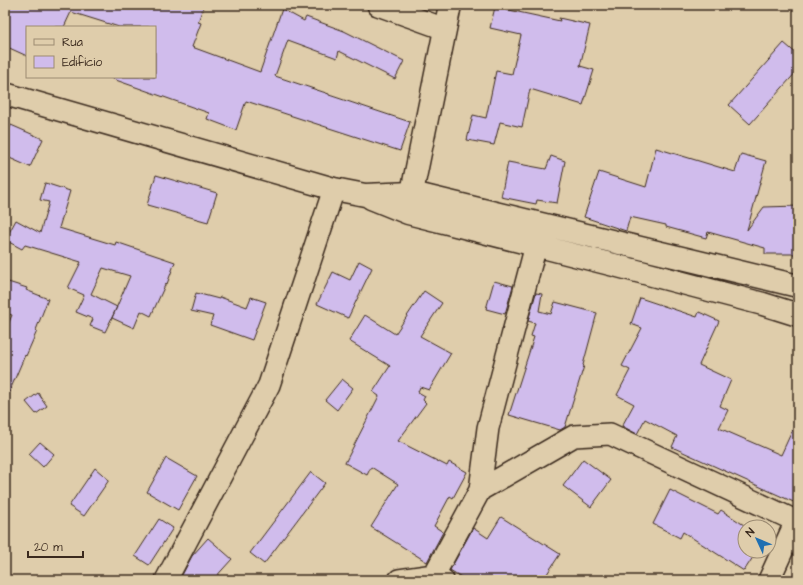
<svg xmlns="http://www.w3.org/2000/svg" width="803" height="585" font-family="'Architects Daughter',sans-serif">
  <style>
    .building { fill: #d0bcec; stroke: #3b2a1e }
    .lines { fill: none; stroke-linecap: round; stroke-linejoin: round }
    .minor-casing { stroke: #3b2a1e; stroke-width: 24 }
    .tertiary-casing { stroke: #3b2a1e; stroke-width: 25 }
    .secondary-casing { stroke: #3b2a1e; stroke-width: 25 }
    .minor { stroke: #dfcdab; stroke-width: 21 }
    .tertiary { stroke: #dfcdab; stroke-width: 22 }
    .secondary { stroke: #dfcdab; stroke-width: 22 }
  </style>
  <rect width="100%" height="100%" fill="#dfcdab"/>
  <filter id="ink" filterUnits="userSpaceOnUse"><feTurbulence type="fractalNoise" baseFrequency=".025" numOctaves="2"/><feDisplacementMap in="SourceGraphic" scale="8" xChannelSelector="R" yChannelSelector="G"/><feConvolveMatrix kernelMatrix="1 2 1 2 8 2 1 2 1" color-interpolation-filters="sRGB"/></filter>
  <g filter="url(#ink)">
    <path class="building" d="M5,5h199l-6,17 3,1 -9,24 68,25 22,-63 22,12 2,-4 38,14 60,30 -9,18 -56,-28 -2,7 -49,-18 -13,36 54,18v1l81,27 -10,29 -154,-50 -10,29 -29,-11 2,-6 -96,-34v-2h42v-50h-36l-48,-15 -7,15h-37v29l-22,-10z
      M495,7l65,14 -1,-3 31,7 -10,41 14,4 -11,35 -53,-16 -8,38 -22,-5 -6,23 -27,-5 6,-25 13,3 10,-47 16,3 9,-39 -31,-7z
      M784,43l14,12v15l-48,54 -21,-19z
      M11,125l32,14 -13,28 -25,-11v-17z
      M656,148l79,24 6,-18 25,7 -19,69 17,-23 34,-1v48h-33v-6l-57,-16 -2,6 -40,-11v-2l-36,-8 -4,14 -42,-14 15,-45 47,15z
      M551,156l14,5 -8,42 -20,-3 -1,4 -35,-7 7,-35 38,7z
      M156,175l61,18 -9,29 -61,-17z
      M45,183l25,8 -11,37 56,17 1,-3 59,20 -8,22 -1,-1 -15,33 -10,-5 -7,17 -22,-10 18,-42 -27,-8 -12,26 26,13 -12,25 -15,-6 3,-7 -17,-7 8,-17 -16,-7 13,-26 -56,-17 -3,4 -17,-9 11,-20 24,13 9,-31 -9,-2z
      M359,261l13,7 -24,50 -31,-14 16,-32 17,8z
      M5,281l22,7 -1,2 22,9 -12,31 1,1 -11,25 -1,-1 -20,47v-70l7,-17 -7,-2z
      M494,281l19,5 -8,28 -19,-5z
      M424,291l18,12 -22,33 31,17 -22,37 -9,-3 -2,5 7,4 -2,4 3,3 -28,38 49,25 2,-4 18,10 -14,26 -3,-2 -16,30 9,6 -16,30 -56,-35 27,-43 -27,-17 -4,8 -22,-12 34,-67 -6,-4 17,-26 -41,-25 16,-26 30,19z
      M196,293l23,6 1,-2 27,10 4,-10 15,5 -14,38 -42,-15 3,-9 -22,-5z
      M536,293l6,1 -3,17 12,3 4,-12 42,11 -14,52 1,1 -19,61 -5,3 -51,-15 25,-78 -3,-1 4,-13 -7,-2z
      M640,298l57,19 2,-5 20,9 -20,44 32,15 -11,26 8,4 -9,18 62,27 17,-37v86l-126,-57 5,-11 -32,-17 -8,15 -15,-8 12,-22 -17,-9 13,-25 -8,-4 20,-38 -11,-4z
      M342,379l11,9 -16,22 -12,-10z
      M38,393l9,13 -11,8 -10,-12z
      M40,442l14,12 -11,13 -14,-13z
      M166,458l31,18 -19,34 -31,-18z
      M583,459l28,21 -20,27 -28,-21z
      M95,468l14,12 -25,36 -15,-10z
      M311,472l14,11 -61,81 -14,-11z
      M670,490l48,24 3,-4 26,17h-2v24h12l-13,20 -61,-39 -3,6 -27,-14z
      M501,517l59,37 -17,26h-77l-16,-10 23,-42 15,10z
      M159,519l14,9 -24,37 -14,-9z
      M208,538l24,21 -19,21h-28l-4,-3 11,-21z"/>
    <g class="lines">
      <g class="minor-casing">
        <path id="minor" d="M378,5l67,24
          M480,490l94,-54 36,-2 188,88
          M434,575l46,-85 8,-62 48,-183
          M166,580l103,-195 65,-196
          M399,580l35,-5 9,5
          M769,580l27,-59"/>
      </g>
      <g class="tertiary-casing">
        <path id="tertiary" d="M408,212l42,-207"/>
      </g>
      <g class="secondary-casing">
        <path id="secondary" d="M5,94l329,95 31,6 47,-2 386,93
          M371,198l37,15 206,52 149,39 35,11"/>
      </g>
      <use href="#minor" class="minor"/>
      <use href="#tertiary" class="tertiary"/>
      <use href="#secondary" class="secondary"/>
    </g>
  </g>
  <rect width="803" height="585" fill="none" stroke="#dfcdab" stroke-width="20"/>
  <rect x="10" y="10" width="783" height="565" fill="none" stroke="#3b2a1e" stroke-width="1.5" filter="url(#ink)"/>
  <rect x="26" y="26" width="130" height="52" fill="#dfcdab" stroke="#9d8c73"/>
  <rect x="34" y="39" width="20" height="6" fill="#dfcdab" stroke="#9d8c73"/>
  <text x="62" y="46" font-size="12" fill="#3b2a1e">Rua</text>
  <rect x="34" y="56" width="20" height="12" fill="#d0bcec" stroke="#9d8c73"/>
  <text x="62" y="66" font-size="12" fill="#3b2a1e">Edifício</text>
  <g transform="translate(757 539) rotate(314)"><circle r="19" fill="#dfcdab" stroke="#9d8c73"/>
  <path d="M0-3L7 15L0 10L-7 15Z" fill="#1f6fb2"/>
  <text y="-6" font-size="11" font-weight="bold" text-anchor="middle" fill="#3b2a1e">N</text>
  </g>
  <path d="M28 551v6h55v-6" fill="none" stroke="#3b2a1e" stroke-width="2"/>
  <text x="34" y="551" font-size="12" fill="#3b2a1e" stroke="#dfcdab" stroke-width="3" paint-order="stroke">20 m</text>
</svg>
